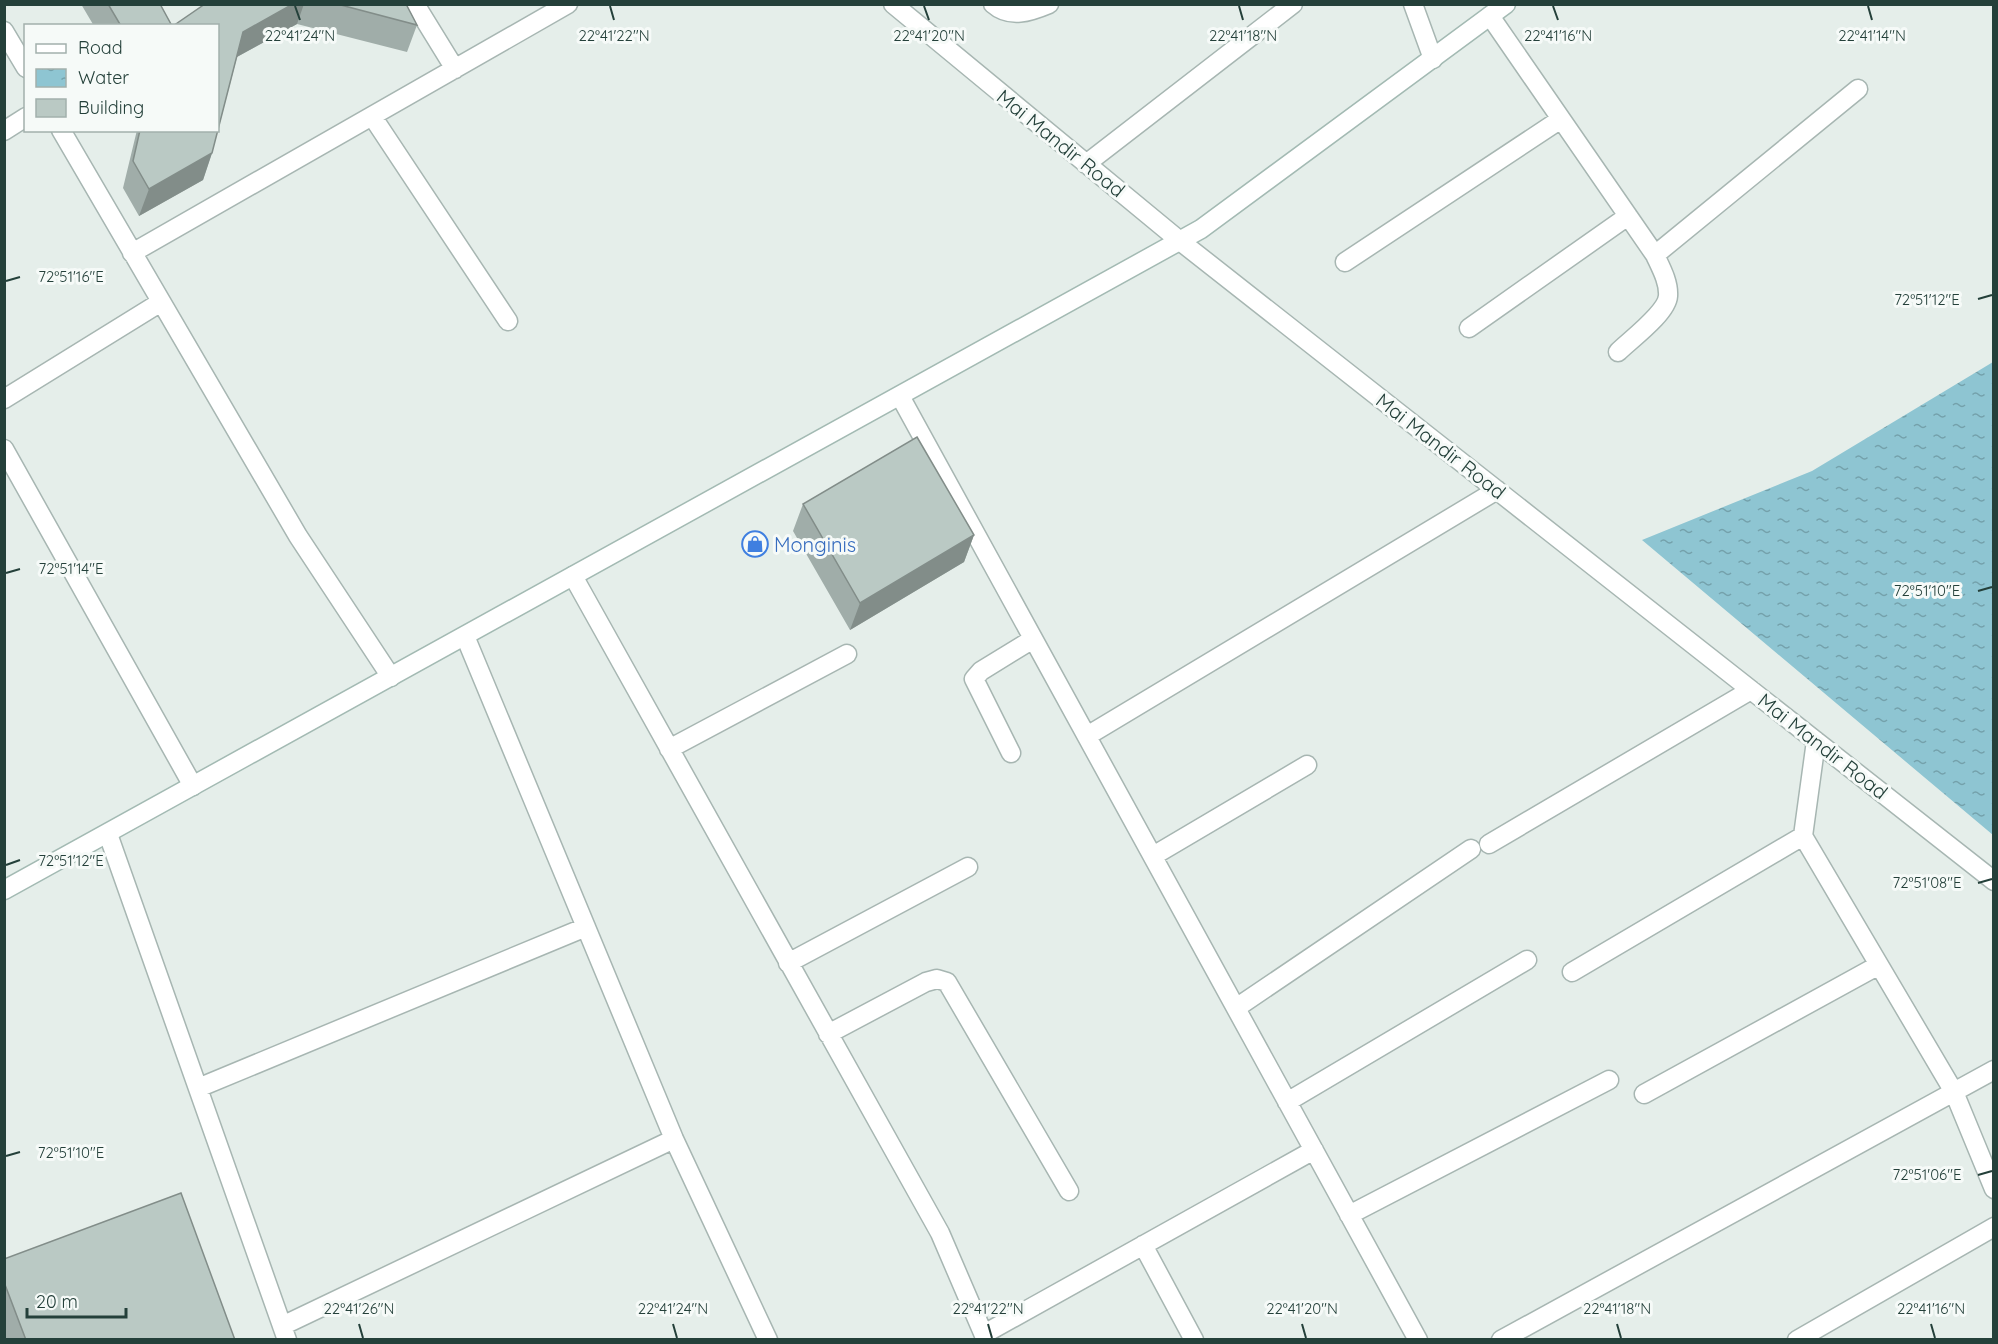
<svg xmlns="http://www.w3.org/2000/svg" width="1998" height="1344" font-family="Quicksand,sans-serif">
  <style>
    .water { fill: url(#water-ripples) }
    .lines { fill: none; stroke-linecap: round; stroke-linejoin: round }
    .minor-casing { stroke: #a7b6b2; stroke-width: 21 }
    .secondary-casing { stroke: #a3bab3; stroke-width: 21 }
    .minor { stroke: #fff; stroke-width: 18 }
    .secondary { stroke: #fff; stroke-width: 18 }
    .wall { fill: #a0ada9 }
    .shaded-wall { fill: #828d89 }
    .building { fill: #bac9c4; stroke: #828d89; stroke-width: 1.5 }
    .ticks { fill: none; stroke: #24403a; stroke-width: 2 }
    .labels { text-anchor: middle; dominant-baseline: central; stroke-width: 6; stroke-linejoin: round; paint-order: stroke }
    .street-label { font-size: 20px; fill: #24403a; stroke: #f6faf8 }
    .shop-label { font-size: 20px; fill: #366cbe; stroke: #f6faf8; text-anchor: start }
    .ticks-label { font-size: 15px; text-anchor: middle; fill: #24403a; stroke: #f6faf8; stroke-width: 6; stroke-linejoin: round; paint-order: stroke }
  </style>
  <defs>
    <pattern id="water-ripples" width="26" height="14" patternUnits="userSpaceOnUse" patternTransform="scale(1.5)"><rect width="26" height="14" fill="#8ec5d2"/><path d="M2 4q2-2 4 0t4 0M15 11q2-2 4 0t4 0" fill="none" stroke="#74a1ab"/></pattern>
  </defs>
  <rect width="100%" height="100%" fill="#e5eeea"/>
  <path class="water" d="M1993,362v473l-351,-295 170,-69z"/>
  <g class="lines">
    <g class="minor-casing">
      <path id="minor" d="M415,4l40,65
        M893,4l287,237 814,640
        M993,4c17,15 37,8 56,0
        M1413,4l20,55
        M1490,16l165,239c6,13 14,27 13,41 -1,17 -38,44 -50,56
        M4,31l22,37
        M372,116l136,205
        M61,130l237,406 93,141
        M4,131l22,-14
        M1086,164l207,-160
        M132,253l436,-249
        M1655,255l203,-166
        M1345,262l216,-143
        M1469,328l159,-112
        M900,396l518,944
        M4,399l157,-97
        M4,449l189,337
        M573,576l367,657 46,107
        M465,636l209,503 94,201
        M1087,736l410,-246
        M1816,741l-13,95 151,256 40,97
        M669,749l178,-95
        M1011,753l-37,-74 7,-8 52,-32
        M108,834l179,506
        M1489,844l262,-154
        M1153,856l154,-91
        M788,963l180,-96
        M1572,972l231,-136
        M1236,1008l235,-159
        M828,1034l98,-52 11,-3 10,3 122,209
        M198,1088l388,-161
        M1644,1094l235,-129
        M1287,1102l240,-142
        M1349,1215l260,-135
        M1143,1245l51,95
        M282,1326l392,-187
        M984,1334l330,-184
        M1501,1340l493,-270
        M1797,1340l197,-113"/>
    </g>
    <g class="secondary-casing">
      <path id="secondary" d="M4,890l1197,-661 305,-225"/>
    </g>
    <use href="#minor" class="minor"/>
    <use href="#secondary" class="secondary"/>
  </g>
  <path class="wall" d="M81,4h79l12,22h-78z
    M205,4h201l11,21 -10,27 -110,-28 -60,33 -25,96 -9,27 -64,36 -16,-28 14,-58h81z
    M803,504l171,31 -10,27 -114,68 -57,-99z
    M4,1259l231,81h-229l-2,-5z"/>
  <path class="shaded-wall" d="M293,4h11l-7,20 -64,35 10,-27z
    M212,153l-9,27 -64,36 10,-27z
    M974,535l-10,27 -114,68 10,-27z"/>
  <path class="building" d="M108,4h52l12,22h-51z
    M205,4h88l-50,28 -31,121 -63,36 -16,-28 7,-31h78v-104h-45z
    M337,4h69l11,21z
    M917,437l57,98 -114,68 -57,-99z
    M181,1193l54,147h-209l-22,-58v-23z"/>
  <path class="ticks" d="M295,6l5,14M610,6l4,14M924,6l5,14M1239,6l4,14M1553,6l5,14M1868,6l4,14M6,281l14,-4M1978,299l14,-4M6,573l14,-4M1978,591l14,-4M6,865l14,-5M1978,883l14,-4M6,1156l14,-4M1978,1175l14,-4M359,1324l4,14M673,1324l4,14M988,1324l4,14M1302,1324l4,14M1617,1324l4,14M1931,1324l4,14"/>
  <defs>
    <g id="shop-ring" transform="scale(1.35)"><circle r="9.5" fill="#f6faf8" stroke="#3f7fe0" stroke-width="1.5"/><path d="M-5-2.5h2.3a2.7 3.5 0 0 1 5.4 0H5L5.5 6h-11ZM-1.5-2.5h3a1.5 2.3 0 0 0-3 0Z" fill="#3f7fe0"/></g>
  </defs>
  <g fill-rule="evenodd">
    <use href="#shop-ring" x="755" y="544"/>
  </g>
  <g class="labels">
    <g class="street-label">
      <text transform="translate(1061 143) rotate(39)">Mai Mandir Road</text>
      <text transform="translate(1441 446) rotate(38)">Mai Mandir Road</text>
      <text transform="translate(1823 746) rotate(38)">Mai Mandir Road</text>
    </g>
    <g class="shop-label">
      <text x="774" y="544">Monginis</text>
    </g>
  </g>
  <g class="ticks-label">
    <text x="300" y="41">22°41'24"N</text>
    <text x="614" y="41">22°41'22"N</text>
    <text x="929" y="41">22°41'20"N</text>
    <text x="1243" y="41">22°41'18"N</text>
    <text x="1558" y="41">22°41'16"N</text>
    <text x="1872" y="41">22°41'14"N</text>
    <text x="71" y="282">72°51'16"E</text>
    <text x="1927" y="305">72°51'12"E</text>
    <text x="71" y="574">72°51'14"E</text>
    <text x="1927" y="596">72°51'10"E</text>
    <text x="71" y="866">72°51'12"E</text>
    <text x="1927" y="888">72°51'08"E</text>
    <text x="71" y="1158">72°51'10"E</text>
    <text x="1927" y="1180">72°51'06"E</text>
    <text x="359" y="1314">22°41'26"N</text>
    <text x="673" y="1314">22°41'24"N</text>
    <text x="988" y="1314">22°41'22"N</text>
    <text x="1302" y="1314">22°41'20"N</text>
    <text x="1617" y="1314">22°41'18"N</text>
    <text x="1931" y="1314">22°41'16"N</text>
  </g>
  <rect width="1998" height="1344" fill="none" stroke="#24403a" stroke-width="12"/>
  <rect x="24" y="24" width="195" height="108" fill="#f6faf8" stroke="#a2b0ac" stroke-width="1.5"/>
  <rect x="36" y="44" width="30" height="9" fill="#ffffff" stroke="#a2b0ac" stroke-width="1.5"/>
  <text x="78" y="54" font-size="18" fill="#24403a">Road</text>
  <rect x="36" y="69" width="30" height="18" fill="url(#water-ripples)" stroke="#a2b0ac" stroke-width="1.5"/>
  <text x="78" y="84" font-size="18" fill="#24403a">Water</text>
  <rect x="36" y="99" width="30" height="18" fill="#bac9c4" stroke="#a2b0ac" stroke-width="1.5"/>
  <text x="78" y="114" font-size="18" fill="#24403a">Building</text>
  <path d="M27 1308v9h99v-9" fill="none" stroke="#24403a" stroke-width="3"/>
  <text x="36" y="1308" font-size="18" fill="#24403a" stroke="#f6faf8" stroke-width="4.5" paint-order="stroke">20 m</text>
</svg>
